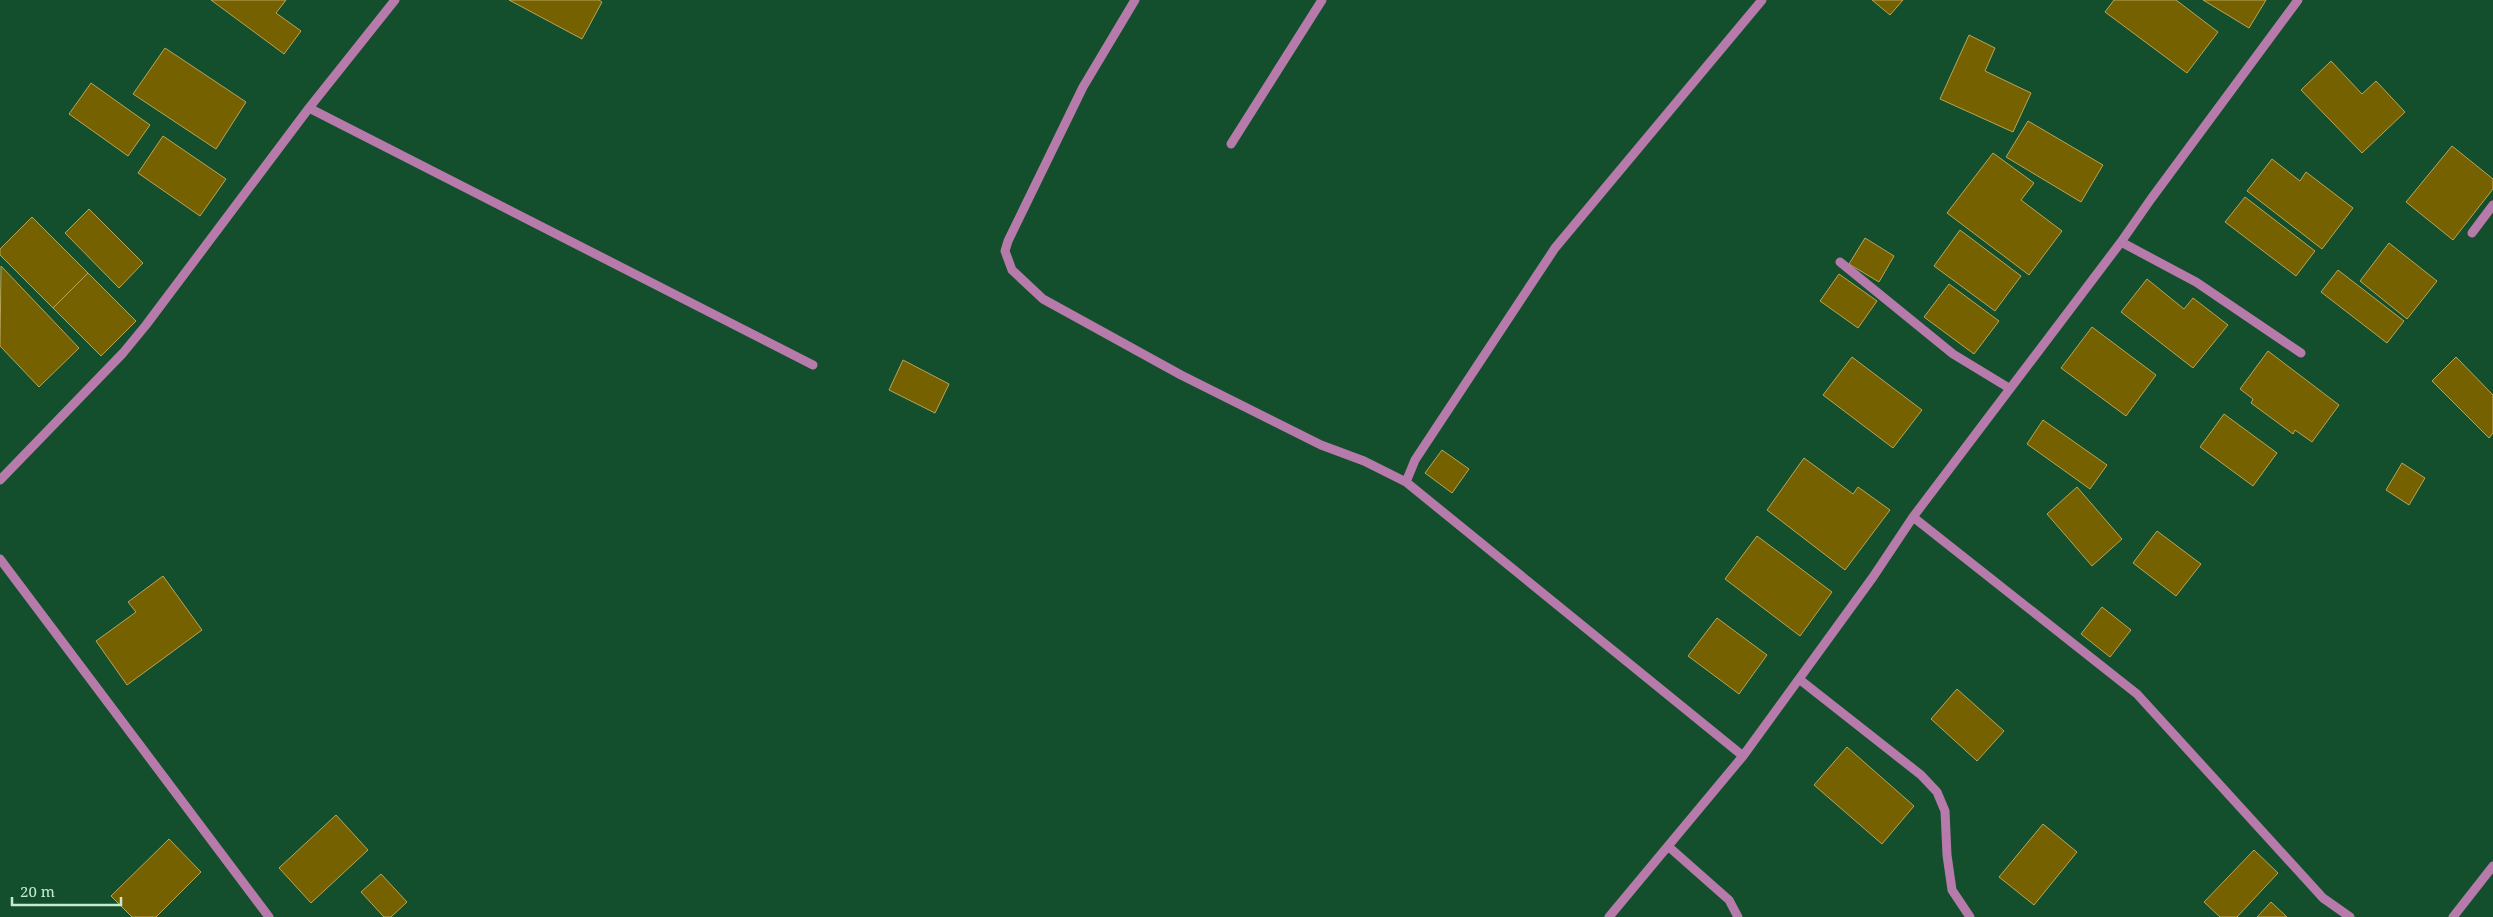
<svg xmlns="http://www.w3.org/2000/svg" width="2493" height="917" font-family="'Noto Serif',serif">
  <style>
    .building { fill: #756100; stroke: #baa557 }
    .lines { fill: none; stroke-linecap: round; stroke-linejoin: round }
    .minor { stroke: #b77bab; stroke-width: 9 }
  </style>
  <rect width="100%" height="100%" fill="#134e2d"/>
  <path class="building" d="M211,0h75l-10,13 25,18 -17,23z
    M509,0h90l3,2 -20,37z
    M1872,0h31l-13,15z
    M2114,0h62l42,32 -31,41 -82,-61z
    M2203,0h63l-17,28z
    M1969,35l26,13 -10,23 46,22 -18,39 -73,-33z
    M165,48l81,54 -30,47 -83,-55z
    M2331,61l31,33 14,-13 29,31 -43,41 -61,-63z
    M91,83l59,42 -22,31 -59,-42z
    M2028,121l75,44 -22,37 -75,-45z
    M163,136l63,43 -26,37 -62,-43z
    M2452,146l41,33v10l-40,51 -47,-38z
    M1993,153l41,30 -13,17 41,31 -33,44 -82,-62z
    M2272,159l28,22 6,-9 47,36 -31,41 -75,-58z
    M2245,197l70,54 -19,25 -71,-54z
    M89,209l54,54 -24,25 -54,-55z
    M32,217l56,56 -35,35 -53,-53v-6z
    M1960,230l61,46 -26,35 -61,-45z
    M1865,238l29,18 -15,26 -30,-18z
    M2389,243l48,38 -30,38 -47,-38z
    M1,266l78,82 -40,39 -39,-41z
    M2338,270l66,51 -17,22 -66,-51z
    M88,273l48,48 -35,35 -48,-48z
    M1839,274l38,27 -19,27 -38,-27z
    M2147,279l37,30 9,-11 35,27 -35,43 -72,-56z
    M1949,284l50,37 -25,33 -50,-37z
    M2092,327l64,48 -30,41 -65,-48z
    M2268,351l71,54 -27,37 -17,-12 -2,4 -42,-31 2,-4 -13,-10z
    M1852,357l70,53 -29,38 -70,-53z
    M2456,357l37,38v38l-4,5 -57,-57z
    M903,360l46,24 -14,29 -46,-23z
    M2224,414l53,39 -24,33 -53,-39z
    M2043,420l64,45 -17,24 -63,-45z
    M1442,450l27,19 -17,24 -27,-20z
    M1804,458l49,36 5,-7 32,23 -45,60 -78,-60z
    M2402,463l23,15 -16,27 -23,-15z
    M2077,487l45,52 -30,27 -45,-52z
    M2157,531l44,33 -25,32 -43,-33z
    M1757,536l75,56 -32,44 -75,-57z
    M163,576l39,54 -75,55 -31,-44 40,-29 -8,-10z
    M2102,607l29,23 -21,27 -29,-23z
    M1717,618l50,37 -28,39 -51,-38z
    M1957,689l47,42 -27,30 -46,-42z
    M1847,747l67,59 -32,38 -68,-59z
    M336,815l32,35 -57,53 -32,-35z
    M2043,824l34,28 -43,53 -35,-28z
    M169,839l32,33 -45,45h-24l-21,-21z
    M2254,850l24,23 -41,44h-17l-16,-15z
    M381,874l26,28 -16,15h-7l-23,-25z
    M2271,902l16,15h-30z"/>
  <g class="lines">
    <path class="minor" d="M1135,0l-52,87 -75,154 -3,10 7,19 31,29 138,76 140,70 43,16 42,21 337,274
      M309,108l504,257
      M1231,144l91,-144
      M2472,233l21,-28
      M2121,242l75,40 105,71
      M1840,262l113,92 56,34
      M0,480l123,-127 23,-28 163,-217 86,-108
      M1406,482l9,-22 140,-212 207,-248
      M1913,517l224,177 186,204 27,19
      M0,559l269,358
      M1799,679l122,96 16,17 8,19 2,44 5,35 18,27
      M1669,847l60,53 9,17
      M1609,917l134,-161 130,-179 40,-60 208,-275 30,-43 147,-199
      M2453,917l40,-51"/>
  </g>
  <path d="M12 897v8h109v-8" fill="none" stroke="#c6ead0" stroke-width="2.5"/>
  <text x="20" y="897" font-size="15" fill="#c6ead0" stroke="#134e2d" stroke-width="4" paint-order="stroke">20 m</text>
</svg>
